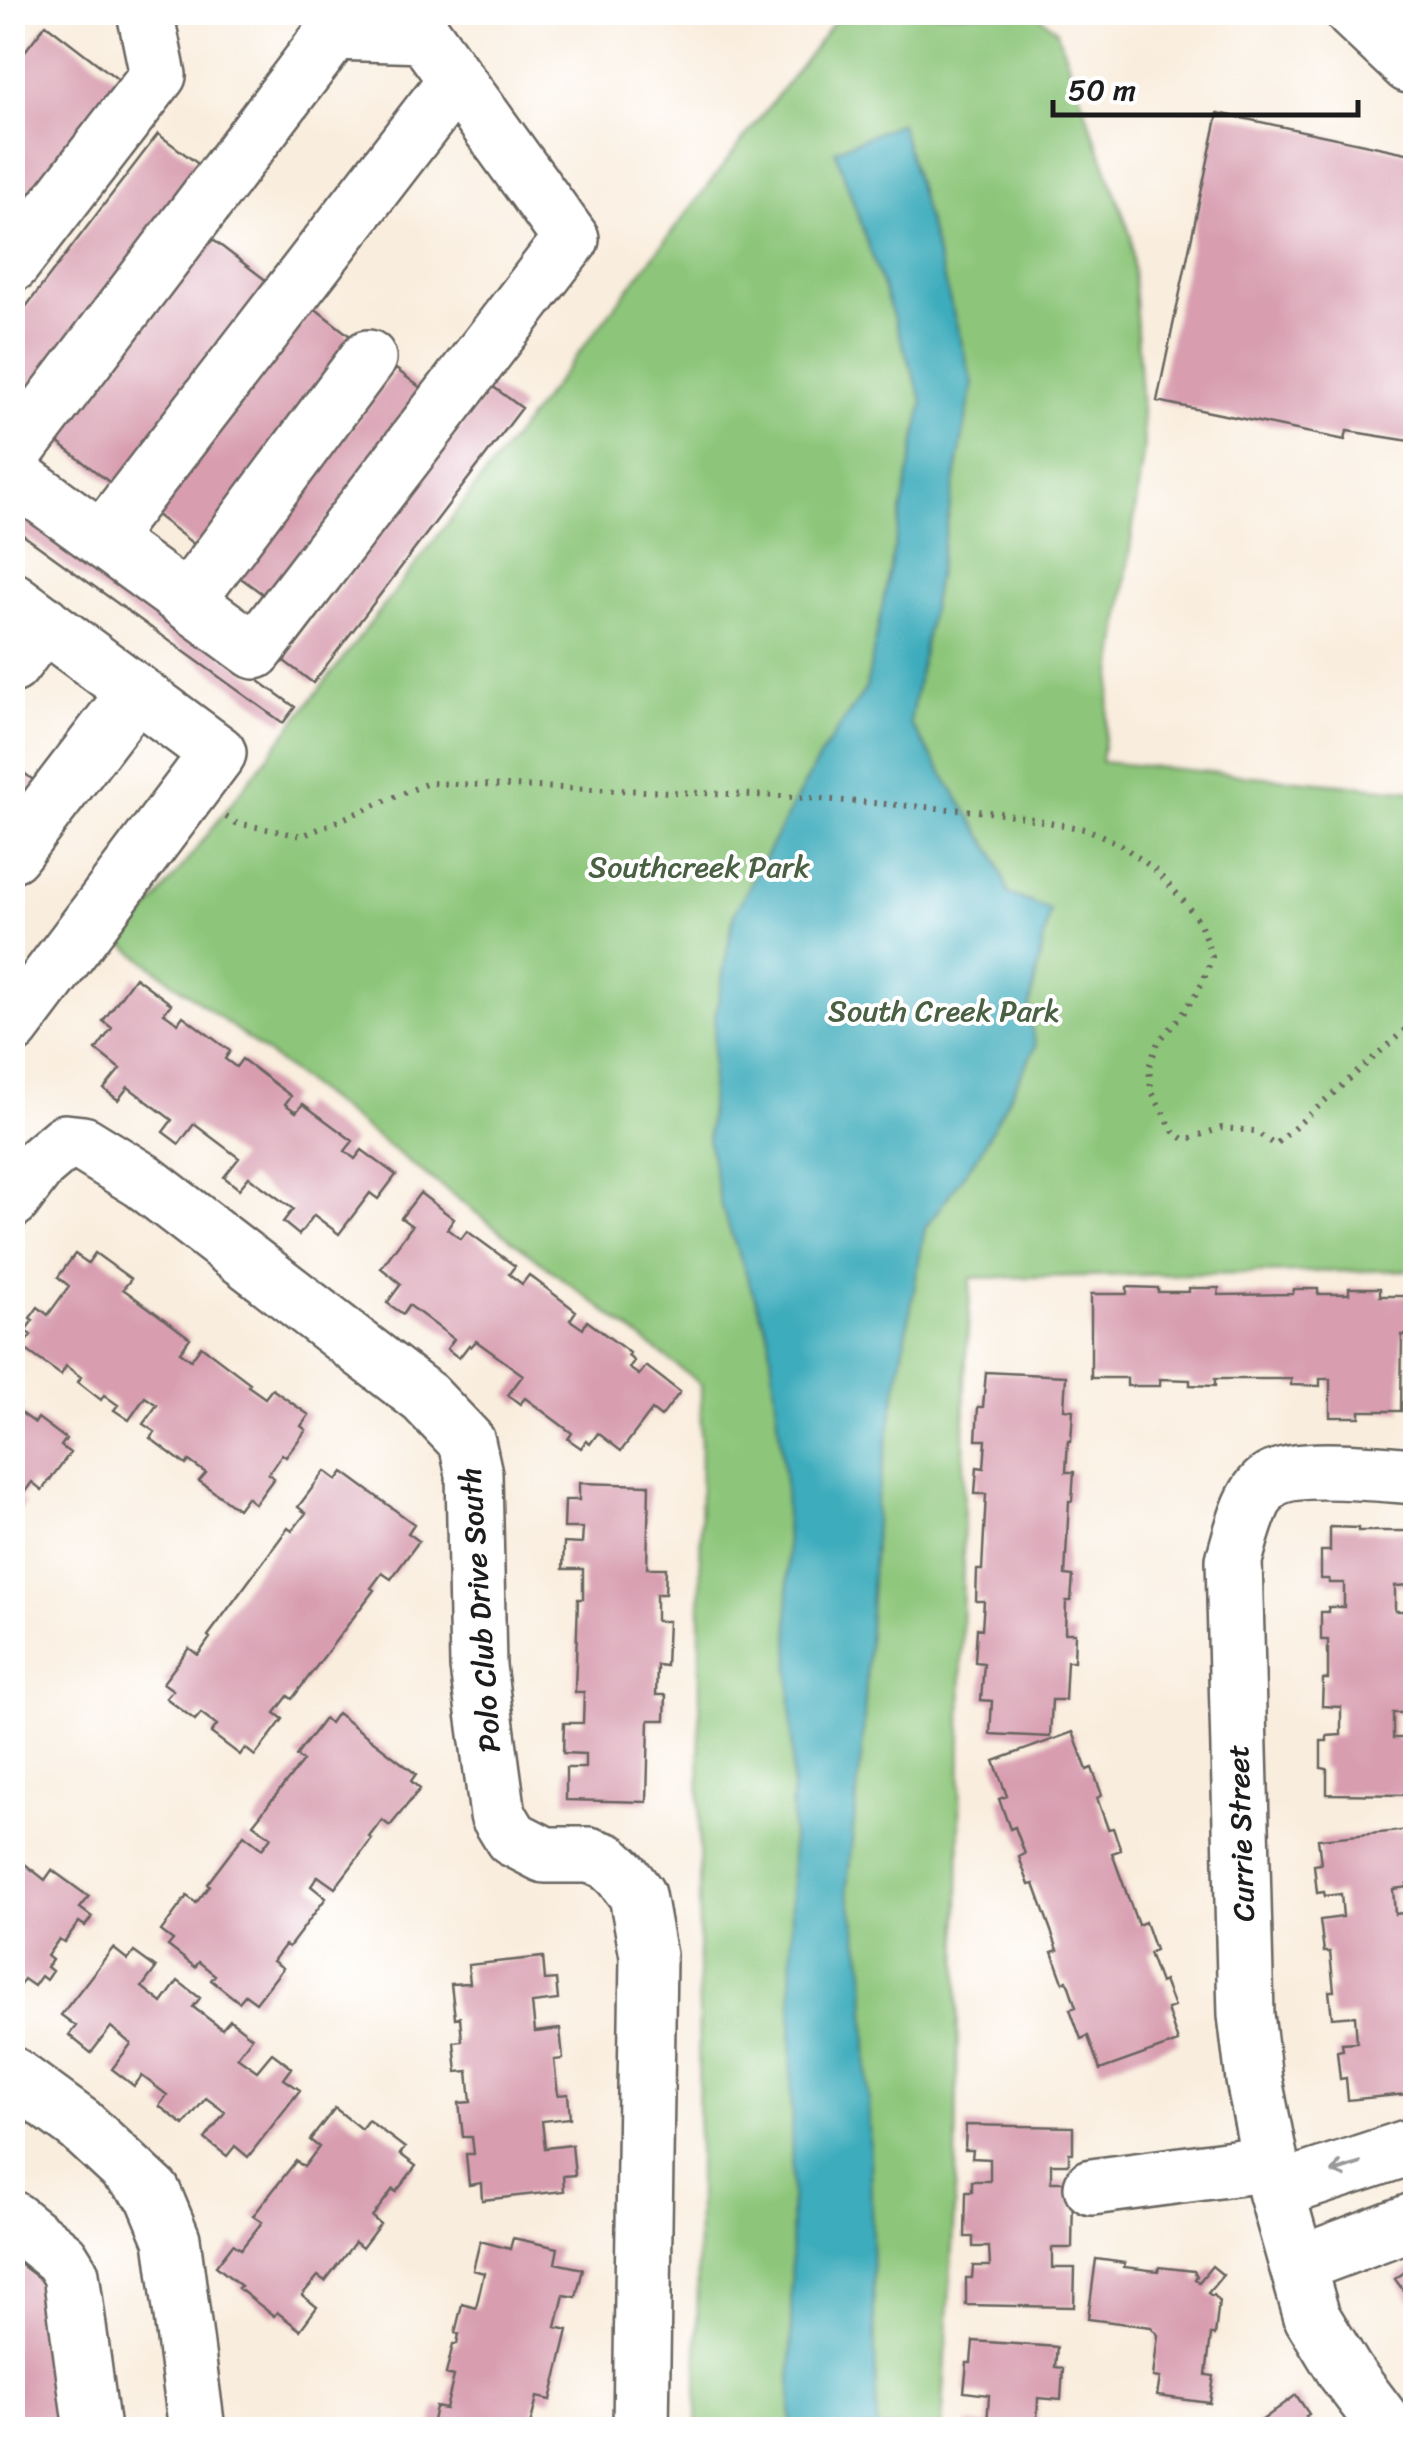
<svg xmlns="http://www.w3.org/2000/svg" width="1428" height="2442" font-family="Sriracha,sans-serif">
  <style>
    .green { fill: #8dc67a; stroke: #54714b; stroke-width: 2.5 }
    .water { fill: #3eacbc; stroke: #2d646c; stroke-width: 2.5 }
    .building { fill: #d89eb0 }
    .lines { fill: none; stroke-linecap: round; stroke-linejoin: round }
    .minor-casing { stroke: #696560; stroke-width: 60 }
    .path { stroke: #696560; stroke-width: 6; stroke-dasharray: 2.5 8; stroke-linecap: butt }
    .minor { stroke: #fff; stroke-width: 55 }
    .oneway { stroke: #999 }
    .labels { text-anchor: middle; dominant-baseline: central; stroke-width: 8; stroke-linejoin: round; paint-order: stroke }
    .park-label { font-size: 30px; fill: #496042; stroke: #fff }
    .street-label { font-size: 30px; fill: #1c1c1c; stroke: #fff }
  </style>
  <rect width="100%" height="100%" fill="#fff"/>
  <filter id="ink" filterUnits="userSpaceOnUse"><feTurbulence type="fractalNoise" baseFrequency=".01" numOctaves="2"/><feDisplacementMap in="SourceGraphic" scale="20" xChannelSelector="R" yChannelSelector="G"/><feConvolveMatrix kernelMatrix="1 2 1 2 8 2 1 2 1" color-interpolation-filters="sRGB"/></filter>
  <filter id="wash" filterUnits="userSpaceOnUse"><feTurbulence type="fractalNoise" baseFrequency=".0048" numOctaves="4" result="noise"/><feDisplacementMap in="SourceGraphic" scale="40" xChannelSelector="R" yChannelSelector="G"/><feGaussianBlur stdDeviation="2.25" result="paint"/><feColorMatrix in="noise" values="0 0 0 0 0 0 0 0 0 0 0 0 0 0 0 0 0 1.4 0 .05"/><feComposite in="paint" operator="in"/></filter>
  <g filter="url(#wash)">
    <rect width="100%" height="100%" fill="#f9eddd"/>
    <path class="green" d="M841,13h194l21,16 75,207 13,210 -43,316 314,29 1,479 -445,8 -6,98 -9,799 -14,254h-245l4,-1045 -578,-440z"/>
    <path class="water" d="M900,123l73,260 -63,340 85,132 14,39 41,16 -22,105 8,31 -56,106 -55,76 -49,277 -13,234 -16,148 18,83 12,459 -86,1 1,-689 -7,-258 -16,-147 -48,-130 -13,-67 7,-121 19,-104 86,-158 46,-68 57,-286 -88,-252z"/>
    <g id="blocks">
      <path class="building" d="M46,24l74,57 -108,141v-154z
        M1218,113l198,42v287l-69,-11 -2,9 -188,-39z
        M158,134l47,35 -193,249v-93z
        M212,239l60,46 -155,203 -60,-46z
        M313,307l46,36 -159,206 -45,-35z
        M396,369l30,23 -158,206 -30,-22z
        M492,386l30,22 -209,275 -29,-22z
        M12,502l283,205 -12,16 -271,-196z
        M12,764l24,18 -24,43z
        M135,977l36,27 -7,9 14,10 5,-7 47,35 -5,8 11,8 6,-8 49,37 -6,8 11,8 7,-8 50,37 -8,10 10,8 7,-9 34,25 -18,24 -8,-6 -31,41 -25,-19 -15,20 -16,-13 10,-13 -44,-32 -10,12 -15,-12 15,-19 -45,-34 -15,20 -16,-12 9,-12 -44,-33 -10,13 -14,-11 16,-20 -24,-19 16,-22 -9,-7z
        M420,1193l34,26 -7,10 14,10 6,-8 48,35 -6,8 13,10 7,-9 47,36 -6,9 13,9 4,-8 43,32 -2,3 6,5 -5,7 10,7 7,-9 34,26 -19,25 -9,-7 -31,41 -23,-18 -8,11 -4,-3 -5,7 -13,-9 4,-6 -47,-35 -5,6 -12,-9 15,-20 -47,-34 -5,6 -2,-2 -10,13 -12,-9 7,-10 -45,-34 -6,9 -16,-11 14,-19 -20,-16 31,-42 -11,-8z
        M95,1253l36,26 -8,10 67,49 -10,14 11,8 10,-14 49,37 -2,3 17,12 7,-9 37,26 -8,11 5,4 -20,27 -4,-3 -14,20 6,4 -19,26 -8,-7 -9,12 -39,-28 7,-8 -17,-12 -3,4 -36,-27 5,-6 -12,-8 14,-19 -12,-8 -16,23 -15,-10 4,-5 -14,-10 -3,5 -23,-18 3,-5 -15,-11 -5,9 -39,-28 9,-12 -6,-4 8,-11 -3,-2 8,-11 10,8 21,-29 -11,-9 17,-23 13,9z
        M1127,1287l31,1v4h31v-4h30l-1,7 75,-1 1,-5h24v5h31v-6h31v8h36v39h-14l-1,76h-41v6h-30v-38h-10v7l-29,-1v-6h-76v7l-25,-1v-5l-30,-1v7h-33v-8h-36v-84h36z
        M986,1372l80,4 -2,33 9,1 -2,31h-3l-2,31h8l-2,29h-3l-4,74 8,1 -2,25h-5l-1,32h10l-1,28h-7l-2,39h-13l-2,37 -60,-3 2,-33 -11,-1 3,-37 -9,-1 2,-34 5,1 2,-28h-8l1,-31h5l4,-76h-11l2,-27 7,1 2,-28h-10l2,-33h5z
        M12,1398l8,6 -4,5 19,14 3,-5 28,21 -5,7 9,7 -28,37 -10,-8 -13,18 6,3 -13,17z
        M325,1471l12,9 6,-8 71,52 -6,9 11,8 -28,38 -9,-6 -11,15 3,2 -82,109 -4,-3 -13,17 8,6 -28,37 -10,-8 -5,7 -29,-22 6,-8 -16,-12 -6,7 -29,-22 7,-8 -10,-7 26,-35 9,7 12,-17 -2,-2 80,-108 4,3 14,-18 -8,-6z
        M579,1483l70,2 -2,83h19l-1,26h-9v27h12l-2,45 -9,-1 -1,30h10l-1,25h-16l-2,82 -81,-2v-32h19v-14l-22,-1 1,-30h19l1,-31h-9l3,-93h5v-30h-20l1,-26 18,1 1,-16h-19l1,-28h14z
        M1330,1527l28,1v3h55l3,50h-3l-1,4 -17,1v25h18l-1,5h4v27h-4v43l4,-1v28h-23v25h18v5h5v28l-4,1 -1,23 -84,-1v-25l-6,-1v-27h6v-5l14,-1v-28l-19,-1 1,-27h5v-39h-7v-28h8l-1,-5h16v-24h-15v-4h-8v-28h9z
        M337,1713l79,61 -5,7 9,8 -30,37 -8,-6 -13,17 3,2 -37,49 -17,-12 -7,10 15,12 -37,49 -4,-2 -12,16 10,7 -27,35 -11,-8 -6,7 -28,-22 4,-5 -16,-13 -4,5 -27,-21 5,-6 -12,-9 26,-35 9,7 13,-17 -2,-2 37,-49 18,14 9,-12 -18,-13 50,-63 -7,-5 28,-37 6,4z
        M1073,1732l14,38 5,-2 10,27 -5,3 11,31 5,-1 8,22 -9,3 26,72 7,-3 10,28 -6,3 11,30 4,-2 10,26 -7,2 11,33 -78,28 -12,-34 -7,3 -11,-30 6,-2 -9,-27 -4,2 -11,-30 6,-2 -24,-66 -5,1 -10,-28 6,-3 -10,-27 -5,2 -11,-30 8,-3 -13,-35z
        M1409,1830l5,54h-7l1,3 -15,2 2,25 16,-2 1,4h4v98h-8l3,25h5v54l-68,7 -2,-22 -6,1 -3,-28 6,-1 -1,-7 15,-1 -2,-26 -23,2 -3,-27h5l-4,-39h-6l-4,-32 23,-3 -2,-23 -16,2 -1,-4 -7,1 -3,-28 7,-1 -3,-25z
        M12,1854l33,26 7,-10 37,27 -9,11 12,9 -7,9 -6,-4 -15,20 -5,-3 -12,17 5,4 -5,7 5,4 -6,9 -5,-4 -7,10 -10,-7 -9,13 -3,-2z
        M113,1948l15,12 6,-8 22,16 -14,19 20,16 16,-22 22,17 -7,9 29,22 8,-9 22,17 -15,20 20,14 15,-18 20,15 -8,11 16,11 -52,67 -13,-11 -8,10 -22,-17 20,-27 -19,-14 -22,27 -25,-19 8,-11 -25,-19 -8,10 -22,-17 19,-25 -20,-17 -20,26 -22,-18 7,-9 -15,-11z
        M543,1957l2,23 11,-1 2,21 -26,3 3,29 25,-3 3,30 -9,1 4,35 10,-1 2,24 -28,3 3,27 27,-3 3,30 -12,1 1,15 -82,9 -1,-17 -12,2 -3,-31h8l-2,-17h-9l-4,-34 12,-1 -3,-31 -11,1 -3,-30 8,-1 -2,-24 -5,1 -4,-34 19,-1 -2,-18z
        M335,2108l26,21 7,-9 37,28 -5,6 16,12 -20,26 -3,-3 -21,28 8,7 -18,24 -7,-6 -30,39 -7,-5 -16,19 15,12 -17,23 -23,-18 -3,4 -36,-28 3,-2 -25,-20 17,-22 8,5 21,-27 -9,-6 43,-55 8,6 15,-20 -9,-7z
        M966,2125l107,2v26h-4v11h-18v18h17l5,13 -1,53h-20v20h23l-1,39 -108,-2v-27h6l1,-12h17l-1,-19h-16v-10h-8l1,-45h6v-11h18v-22l-18,-1 1,-8h-8z
        M513,2238l45,10 -3,15 28,6 -7,28 -12,-2 -8,32 12,3 -17,70 -14,-3 -8,33h-98l5,-23 10,2 8,-33 -8,-2 7,-30h4l2,-10 -4,-1 7,-29 14,4 8,-35 -11,-3 7,-29 30,8z
        M12,2258l44,33 16,139h-60z
        M1096,2259l29,4 -1,4 34,4 1,-4 35,4 3,5 -2,3 4,3 13,-16 11,9 -15,18 4,3 2,-1 5,6 -4,34h-4l-5,40 8,1 -4,27 -53,-7 3,-18 -7,-1 5,-42 -7,-8 -63,-8z
        M1416,2264v44l-21,-29z
        M973,2341l84,6 -2,20 8,1 -2,32 -23,-2 -1,22 27,2v8h-98l1,-6 20,1 2,-30 -25,-3 3,-29h4z
        M1296,2395l13,19 -3,2 7,10 -5,4h-59z
        M274,2420l1,10h-46l-1,-3z"/>
    </g>
  </g>
  <g filter="url(#ink)">
    <use href="#blocks" fill-opacity="0" stroke="#696560" stroke-width="2.5"/>
    <g class="lines">
      <g class="minor-casing">
        <path id="minor" d="M1353,12l56,53 7,1
          M12,264l146,-189 -13,-63
          M12,456l322,-424 90,3 147,204 -316,412 -243,-177
          M102,539l354,-459
          M12,600l206,153 -206,274
          M187,601l181,-243
          M12,665l32,-42
          M12,854l124,-162
          M12,1200l27,-36 26,-22 18,2 60,37 282,217 42,44 7,32 4,193 20,148 14,23 33,17h44l18,6 14,13 16,21 11,61 -7,474
          M12,2075l68,50 73,68 19,46 25,191
          M1092,2187l179,-24
          M1276,2191l140,-46
          M12,2219l49,39 10,16 21,156
          M1297,2265l119,-45
          M1389,2430l-43,-57 -34,-56 -36,-126 -22,-111 -8,-65 -12,-455c7,-23 15,-63 34,-78 25,-19 115,-8 148,-6"/>
      </g>
      <path class="path" d="M226,817l10,6 66,13 126,-53 353,13 221,17 87,17 29,13 36,26 28,30 18,24 12,34 -10,27 -19,30 -25,28 -9,25 2,23 22,41 12,9 36,-12 34,3 20,14 141,-125"/>
      <use href="#minor" class="minor"/>
    </g>
    <defs><path id="oneway-shaft" d="M-6 0H5M1.5-3L5.5 0L1.5 3" fill="none" stroke-width="1.6" stroke-linecap="round" stroke-linejoin="round" transform="scale(2.5)"/></defs>
    <use class="oneway" href="#oneway-shaft" transform="translate(1346 2168) rotate(162)"/>
  </g>
  <g class="labels">
    <g class="park-label">
      <text x="699" y="867">Southcreek Park</text>
      <text x="944" y="1011">South Creek Park</text>
    </g>
    <g class="street-label">
      <text transform="translate(480 1610) rotate(-94)">Polo Club Drive South</text>
      <text transform="translate(1241 1833) rotate(-92)">Currie Street</text>
    </g>
  </g>
  <rect width="1428" height="2442" fill="none" stroke="#fff" stroke-width="50"/>
  <path d="M1053 100v15h305v-15" fill="none" stroke="#1c1c1c" stroke-width="5"/>
  <text x="1068" y="100" font-size="30" fill="#1c1c1c" stroke="#ffffff" stroke-width="8" paint-order="stroke">50 m</text>
</svg>
